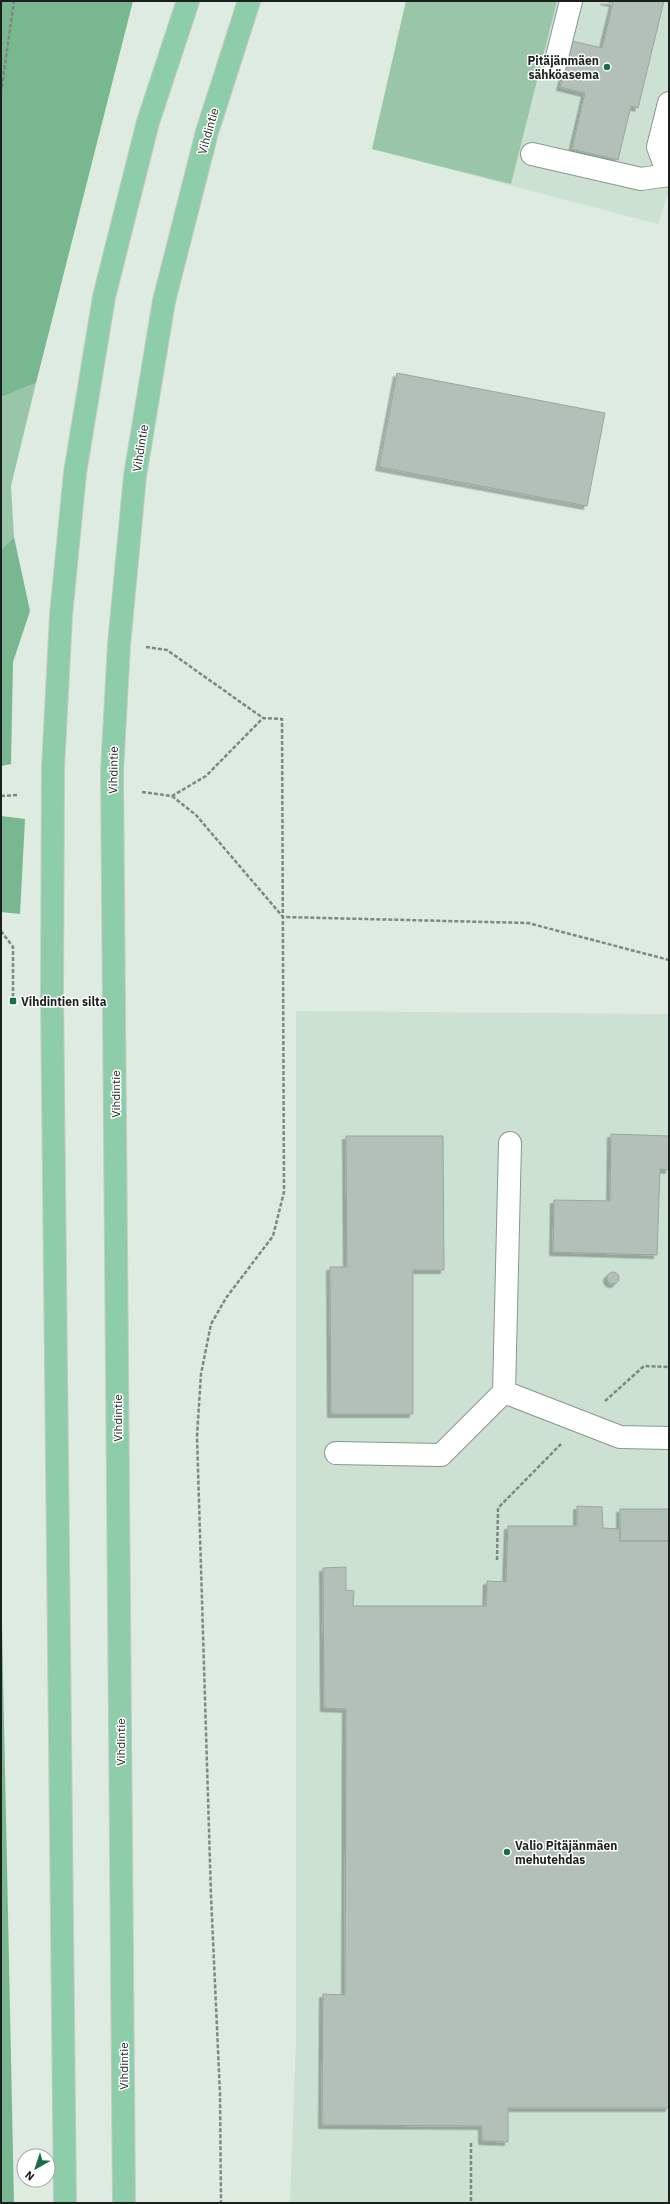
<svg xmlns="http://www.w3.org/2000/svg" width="670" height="2204" font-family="'IBM Plex Sans',sans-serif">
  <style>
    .built { fill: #cce1d2 }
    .green { fill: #99c6a9 }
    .forest { fill: #78b78f }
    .building { fill: #b2c0b7; stroke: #99a69d; filter: url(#shadow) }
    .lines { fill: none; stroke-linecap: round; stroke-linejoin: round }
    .minor-casing { stroke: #8a978e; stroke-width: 24 }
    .major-casing { stroke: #c8c9c9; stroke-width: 24 }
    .path { stroke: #7e8881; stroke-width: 2.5; stroke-dasharray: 4 2; stroke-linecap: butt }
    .minor { stroke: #fff; stroke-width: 22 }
    .major { stroke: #8dcdaa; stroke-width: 22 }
    .poi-dot { fill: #167044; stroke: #fff; stroke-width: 1.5 }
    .labels { text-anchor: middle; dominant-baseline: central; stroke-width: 3; stroke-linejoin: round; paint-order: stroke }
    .poi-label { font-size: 12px; font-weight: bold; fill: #1b201d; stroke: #fff; text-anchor: start }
    .street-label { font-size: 12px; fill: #1b201d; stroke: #fff }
  </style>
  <defs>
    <filter id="shadow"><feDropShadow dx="-3.5" dy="3.5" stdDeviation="0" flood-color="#0004"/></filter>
  </defs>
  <rect width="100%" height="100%" fill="#ddebe1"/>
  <path class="built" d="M406,1h263v194l-3,4 -8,25 -286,-75z
    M296,1011l373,3v1189h-379l6,-163z"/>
  <path class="green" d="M406,1h151l-46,183 -139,-35z
    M36,383l-25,103 3,51 -13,13v-153z"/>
  <path class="forest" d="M1,1h132l-97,382 -35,14z
    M14,537l16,74 -17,51 -2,102 -10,2v-216z
    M1,816l24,3 -5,95 -19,-2z
    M1,1577l13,626h-13z"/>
  <path class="building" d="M604,1h60l-26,107 -7,-2 -13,54 -46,-11 13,-56 -25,-6 12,-46 30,7 11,-45z
    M397,373l208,40 -18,93 -208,-39z
    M611,1134l58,2v34l-9,-1 -3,86 -104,-3 1,-52 56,1z
    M346,1136h97l1,134h-31v144h-82l-1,-147h17z
    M607 1278a6 6 0 1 1 12 0a6 6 0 1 1-12 0Z
    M577,1506l25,1 1,21 17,1v12h49v567h-161v34l-26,-1v-15l-160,-1 1,-131 22,1 1,-286 -22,-1 -1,-140 23,-1v23l8,1 -1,15h133l1,-25 19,1 2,-56h69z
    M620,1509h49v32h-49z"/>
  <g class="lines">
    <g class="minor-casing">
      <path id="minor" d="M555,65l16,-64
        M669,103l-11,44 11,29
        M532,154l109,25 27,-4
        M504,1392l6,-249
        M336,1453l105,2 63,-63 116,45 49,1"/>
    </g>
    <g class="major-casing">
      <path id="major" d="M65,2203l-13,-1209 1,-225 8,-154 14,-142 29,-176 44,-175 40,-121
        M124,2203l-12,-1432 7,-126 16,-169 29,-175 43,-169 42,-131"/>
    </g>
    <path class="path" d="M1,93l13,-92
      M146,647l21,3 96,68
      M142,792l30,4 34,-20 57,-58 19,1 2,473 -11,44 -47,62 -15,26 -10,50 -4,62 14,460 9,198 1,109
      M1,796l18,-1
      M172,796l24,19 87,102 245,6 141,37
      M1,931l12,16v54
      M605,1401l39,-35 25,1
      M497,1560l1,-52 63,-64
      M471,2143v60"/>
    <use href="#minor" class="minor"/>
    <use href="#major" class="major"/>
  </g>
  <g class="poi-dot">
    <circle cx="607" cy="67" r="4"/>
    <rect x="9" y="997" width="8" height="8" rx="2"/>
    <circle cx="507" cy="1852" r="4"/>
  </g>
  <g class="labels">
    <g class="poi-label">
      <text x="599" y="60" text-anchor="end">Pitäjänmäen<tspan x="599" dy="14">sähköasema</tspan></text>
      <text x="21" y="1001">Vihdintien silta</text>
      <text x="515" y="1845">Valio Pitäjänmäen<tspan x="515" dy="14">mehutehdas</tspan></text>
    </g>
    <g class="street-label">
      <text transform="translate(208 131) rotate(-74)">Vihdintie</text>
      <text transform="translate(140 448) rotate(-81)">Vihdintie</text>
      <text transform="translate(113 770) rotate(-89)">Vihdintie</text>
      <text transform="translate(115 1094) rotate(-90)">Vihdintie</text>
      <text transform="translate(117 1418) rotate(-90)">Vihdintie</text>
      <text transform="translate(120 1742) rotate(-90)">Vihdintie</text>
      <text transform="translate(123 2066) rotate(-90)">Vihdintie</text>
    </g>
  </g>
  <rect width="670" height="2204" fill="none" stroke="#1b201d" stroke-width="4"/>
  <g transform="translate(36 2168) rotate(219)"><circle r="19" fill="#ffffff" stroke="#a4a6a5"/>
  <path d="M0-3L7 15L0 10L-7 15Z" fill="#167044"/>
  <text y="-6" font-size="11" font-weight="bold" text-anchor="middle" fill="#1b201d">N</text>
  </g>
</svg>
